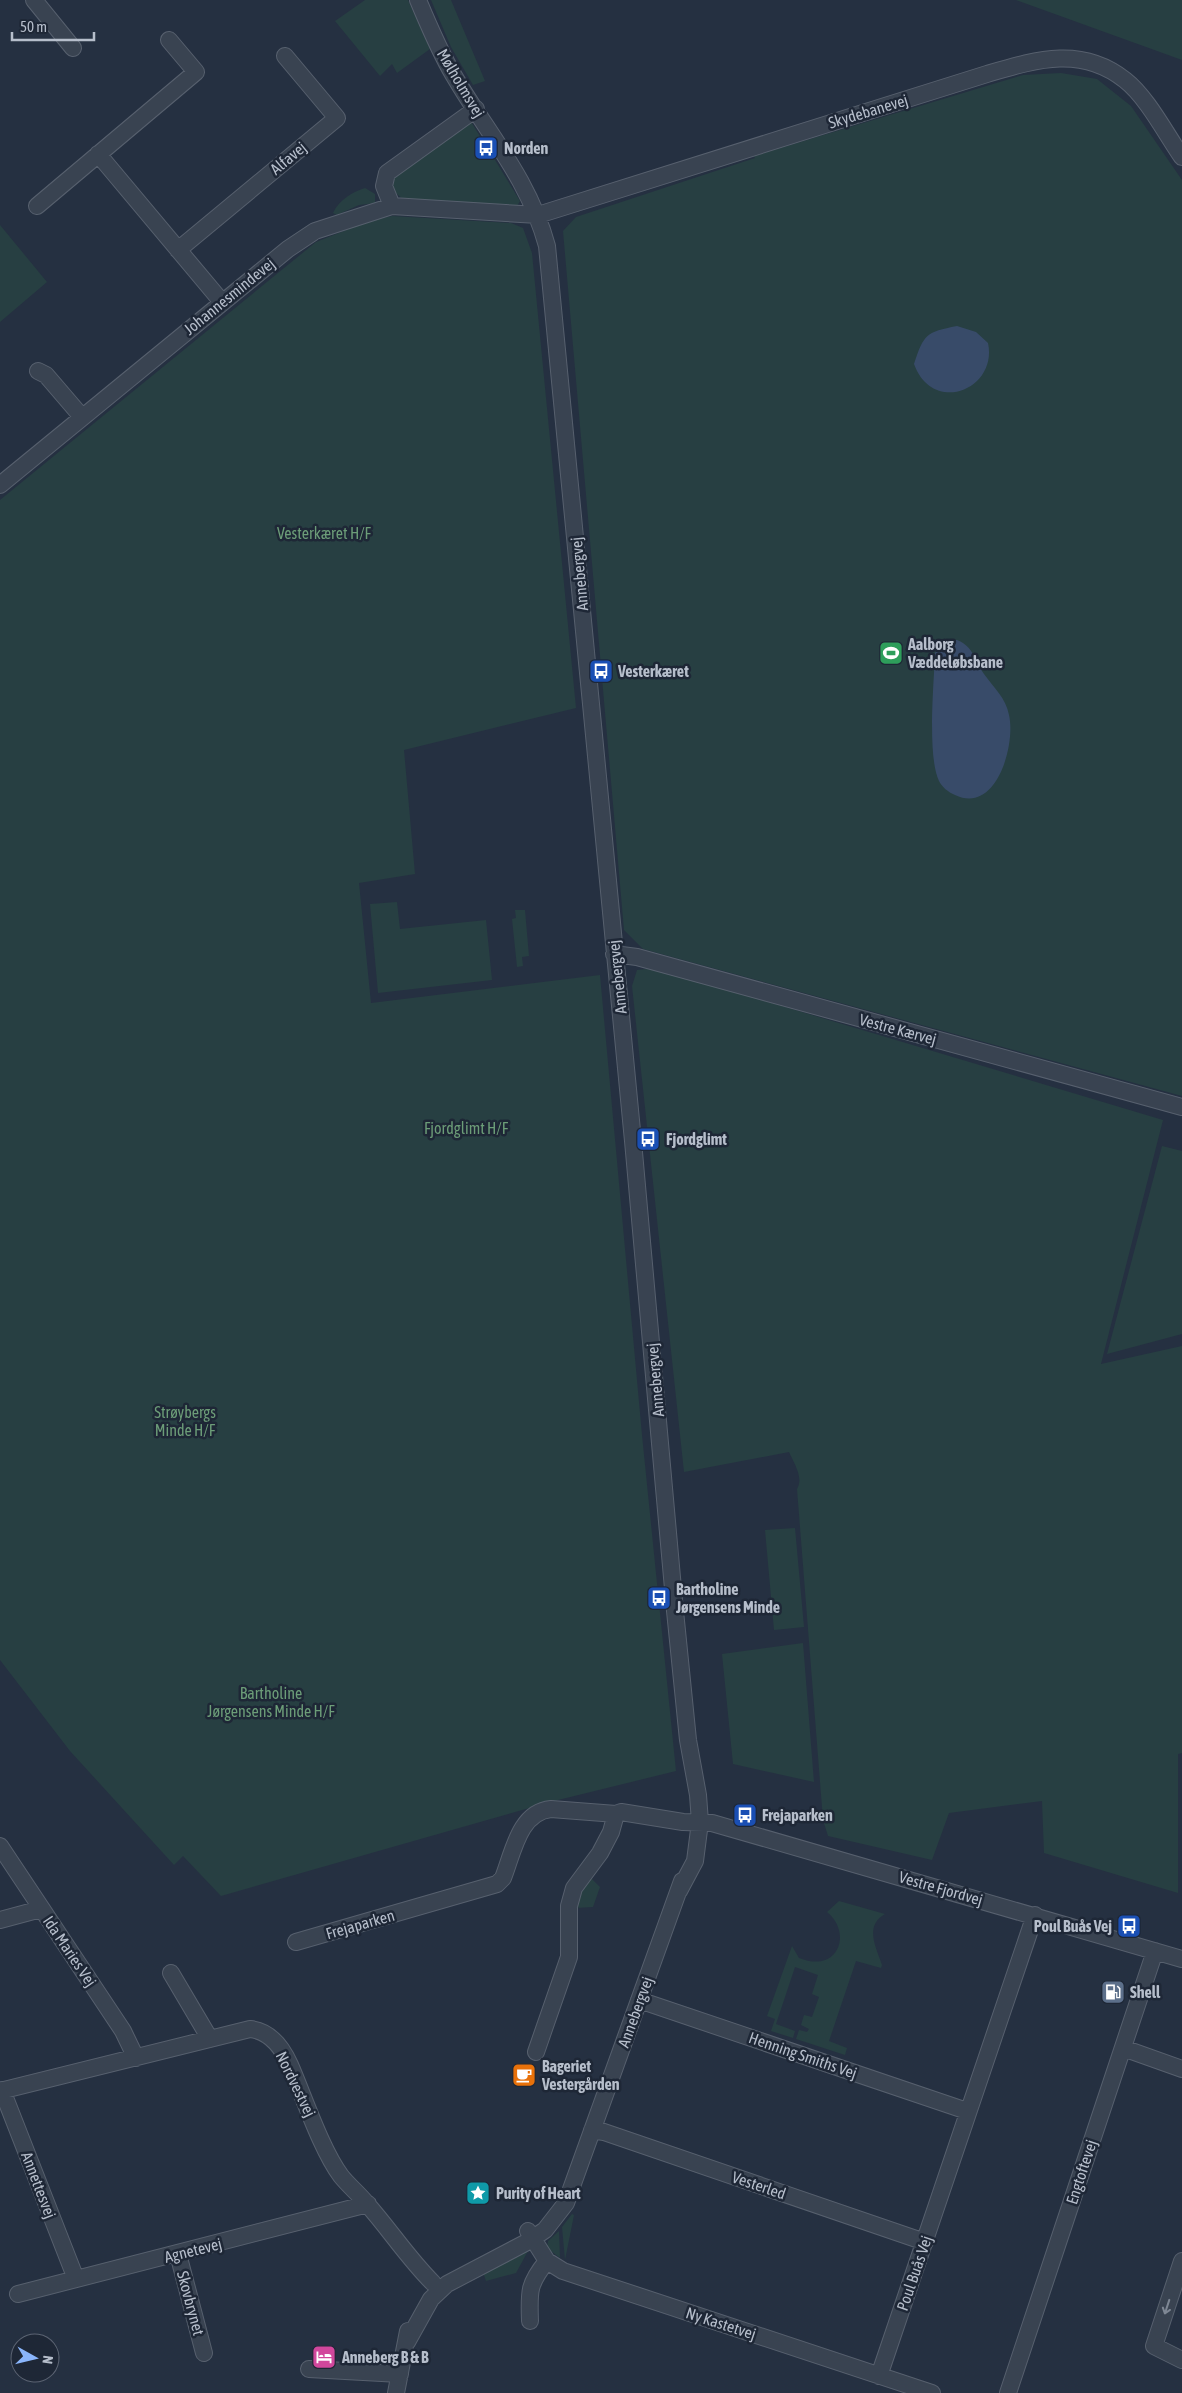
<svg xmlns="http://www.w3.org/2000/svg" width="1182" height="2393" font-family="'Asap Condensed',sans-serif">
  <style>
    .green { fill: #273f42 }
    .water { fill: #384b69 }
    .lines { fill: none; stroke-linecap: round; stroke-linejoin: round }
    .minor-casing { stroke: #57606e; stroke-width: 18 }
    .minor { stroke: #394351; stroke-width: 16 }
    .oneway { stroke: #7e8794 }
    .labels { text-anchor: middle; dominant-baseline: central; stroke-width: 5; stroke-linejoin: round; paint-order: stroke }
    .street-label { font-size: 16px; fill: #b6becb; stroke: #1e2736 }
    .poi-label { font-size: 16px; font-weight: bold; fill: #b6becb; stroke: #1e2736; text-anchor: start }
    .park-label { font-size: 16px; fill: #6c9d78; stroke: #1e2736 }
  </style>
  <rect width="100%" height="100%" fill="#253041"/>
  <path class="green" d="M365,0h43l22,49 -33,24 -5,-9 -12,12 -45,-55z
    M431,0h20l34,81 -12,4 -22,-38z
    M1016,0h166v60z
    M1061,73l36,6 34,27 51,74v916l-539,-147 -19,-19 -61,-699 13,-14 179,-59 -1,-2 269,-81z
    M470,120l14,23 -5,7 3,4 10,1 28,46 -4,7 -110,-7c-9,-6 -14,-10 -15,-21z
    M365,188l10,6v9l-16,2 -22,10 -4,-2c6,-13 19,-21 32,-25z
    M392,216l119,7 12,5 9,25 44,455 -172,42 11,124 -56,9 12,120 229,-28 42,460 34,336 -122,30 -333,95 -38,-40 -9,9 -104,-114 -70,-91v-1160l316,-258 53,-21z
    M0,225l47,57 -47,40z
    M397,902l3,27 86,-9 6,60 -114,13 -8,-89z
    M515,910h10l4,46 -7,1 1,9 -6,1 -5,-48 4,-1z
    M655,968l508,152 -62,244 81,-18v407l-4,1v139l-134,-40 -2,-52 -93,12 -17,47 -104,-24 -5,-16 -26,-331c7,-11 -3,-26 -8,-37l-105,20 -52,-486 5,-16z
    M1162,1146l20,5v183l-75,20z
    M795,1528l9,99 -30,3 -9,-100z
    M803,1643l11,139 -81,-18 -11,-110z
    M590,1877l10,10 -7,20 -18,1 4,-17z
    M839,1901l46,13c-21,12 -9,33 -3,51l-1,3 -25,-7 -27,80 18,7 -2,7 -49,-16 3,-9 8,2 2,-3 -8,-4 3,-10 8,2 7,-20 -7,-3 6,-19 -23,-8 -19,57 19,7 -2,7 -22,-7 4,-12 -8,-3 25,-70 7,12c39,16 54,-25 28,-46z
    M572,2214l2,1 -9,45 -3,-33z
    M559,2231l1,27 -13,-10 1,-7z
    M526,2250l2,1 -12,22 -30,8 -3,-9z"/>
  <path class="water" d="M957,326l19,6 12,11c10,46 -55,73 -74,21 10,-30 12,-32 43,-38z
    M957,640c17,7 17,19 27,34 10,14 22,24 25,41 7,30 -13,100 -54,80 -7,-3 -13,-8 -16,-14 -12,-25 -5,-98 -4,-128l7,-11z"/>
  <g class="lines">
    <g class="minor-casing">
      <path id="minor" d="M34,0l39,48
        M418,0c10,24 20,47 32,69 35,62 78,107 97,177l86,895 42,470 13,129 10,55 2,27 -5,39 -16,30
        M98,154l124,148
        M37,206l159,-134 -27,-32
        M392,206l-8,-20 3,-13 89,-64
        M178,250l159,-132 -52,-62
        M38,371l8,4 36,42
        M0,485l288,-236 27,-18 77,-25 146,9 449,-141c48,-14 94,-29 138,6 22,17 41,54 57,77
        M614,954l23,3 545,150
        M0,1846l123,185 13,27
        M0,1920l41,-11
        M296,1942l201,-58 6,-6c10,-25 16,-66 48,-69l65,5 5,-2 62,10 29,1 470,136
        M171,1973l39,66
        M639,2000l328,111
        M1123,2048l59,21
        M536,2052l33,-95v-51l5,-18 26,-35 11,-21 5,-18
        M2,2090l74,189
        M0,2091l250,-62c19,2 32,18 40,36 14,32 31,84 51,111 8,10 18,18 26,28 23,26 41,54 66,79
        M592,2130l12,2 321,110
        M528,2231l19,30 16,10 369,122
        M178,2254l26,99
        M1182,2261l-28,85 28,14
        M18,2294l350,-90
        M530,2321c-1,-29 -2,-37 17,-60
        M407,2342l24,-43 16,-15 82,-43 16,-11 21,-27 116,-322
        M309,2369l91,5
        M879,2376l156,-461
        M396,2393l12,-62
        M1008,2393l147,-442"/>
    </g>
    <use href="#minor" class="minor"/>
  </g>
  <defs><path id="oneway-shaft" d="M-6 0H5M1.5-3L5.5 0L1.5 3" fill="none" stroke-width="1.6" stroke-linecap="round" stroke-linejoin="round" transform="scale(1.25)"/></defs>
  <use class="oneway" href="#oneway-shaft" transform="translate(1167 2307) rotate(108)"/>
  <defs>
    <g id="bus-square" transform="scale(1.25)"><rect x="-9" y="-9" width="18" height="18" rx="4" fill="#1a4fb4" stroke="#1e2736"/><path d="M-5-6H5V4H4V6H2V4H-2V6H-4V4H-5ZM-3.5-4V0h7V-4ZM-3.5 1.2v1.5H-2V1.2ZM2 1.2v1.5H3.5V1.2Z" fill="#fff"/></g>
    <g id="stadium-square" transform="scale(1.25)"><rect x="-9" y="-9" width="18" height="18" rx="4" fill="#2e9e5b" stroke="#1e2736"/><path d="M0-5a6.5 5 0 1 0 0 10a6.5 5 0 1 0 0-10ZM-3.5-1.8h7v3.6h-7Z" fill="#fff"/></g>
    <g id="fuel-square" transform="scale(1.25)"><rect x="-9" y="-9" width="18" height="18" rx="4" fill="#5c6f8a" stroke="#1e2736"/><path d="M-5.5-6h7V0h2V4h1.3V-2.5L3-4.5l.8-.8L6-3V5H2.5V1h-1V6h-7ZM-4.2-4.7v3.2H.2V-4.7Z" fill="#fff"/></g>
    <g id="cafe-square" transform="scale(1.25)"><rect x="-9" y="-9" width="18" height="18" rx="4" fill="#e8710a" stroke="#1e2736"/><path d="M-5.5-4.5H6V0H3Q3 3.5 0 3.5H-2.5Q-5.5 3.5-5.5 0ZM3-3.2v2h1.7v-2ZM-6 4.5H4V6H-6Z" fill="#fff"/></g>
    <g id="sight-square" transform="scale(1.25)"><rect x="-9" y="-9" width="18" height="18" rx="4" fill="#0f9aa8" stroke="#1e2736"/><path d="M0-6L1.8-2.2L6-1.7L2.9 1.2L3.7 5.4L0 3.3L-3.7 5.4L-2.9 1.2L-6-1.7L-1.8-2.2Z" fill="#fff"/></g>
    <g id="hotel-square" transform="scale(1.25)"><rect x="-9" y="-9" width="18" height="18" rx="4" fill="#d1479c" stroke="#1e2736"/><path d="M-6-4.5h1.5V1H6V5H4.5V3h-9V5H-6ZM-4 0a1.8 1.8 0 1 1 3.6 0ZM.5 0V-2.5h3Q6-2.5 6 0Z" fill="#fff"/></g>
  </defs>
  <g fill-rule="evenodd">
    <use href="#bus-square" x="486" y="148"/>
    <use href="#stadium-square" x="891" y="653"/>
    <use href="#bus-square" x="601" y="671"/>
    <use href="#bus-square" x="648" y="1139"/>
    <use href="#bus-square" x="659" y="1598"/>
    <use href="#bus-square" x="745" y="1815"/>
    <use href="#bus-square" x="1129" y="1926"/>
    <use href="#fuel-square" x="1113" y="1992"/>
    <use href="#cafe-square" x="524" y="2075"/>
    <use href="#sight-square" x="478" y="2193"/>
    <use href="#hotel-square" x="324" y="2357"/>
  </g>
  <g class="labels">
    <g class="street-label">
      <text transform="translate(461 83) rotate(59)">Mølholmsvej</text>
      <text transform="translate(868 111) rotate(-17)">Skydebanevej</text>
      <text transform="translate(288 158) rotate(-40)">Alfavej</text>
      <text transform="translate(229 296) rotate(-39)">Johannesmindevej</text>
      <text transform="translate(579 574) rotate(-95)">Annebergvej</text>
      <text transform="translate(617 977) rotate(-96)">Annebergvej</text>
      <text transform="translate(898 1029) rotate(15)">Vestre Kærvej</text>
      <text transform="translate(655 1380) rotate(-95)">Annebergvej</text>
      <text transform="translate(941 1888) rotate(16)">Vestre Fjordvej</text>
      <text transform="translate(360 1924) rotate(-16)">Frejaparken</text>
      <text transform="translate(70 1951) rotate(56)">Ida Maries Vej</text>
      <text transform="translate(635 2012) rotate(-70)">Annebergvej</text>
      <text transform="translate(803 2055) rotate(19)">Henning Smiths Vej</text>
      <text transform="translate(296 2084) rotate(64)">Nordvestvej</text>
      <text transform="translate(1081 2172) rotate(-72)">Engtoftevej</text>
      <text transform="translate(39 2185) rotate(69)">Annettesvej</text>
      <text transform="translate(759 2185) rotate(19)">Vesterled</text>
      <text transform="translate(193 2250) rotate(-14)">Agnetevej</text>
      <text transform="translate(914 2273) rotate(-71)">Poul Buås Vej</text>
      <text transform="translate(191 2303) rotate(75)">Skovbrynet</text>
      <text transform="translate(721 2323) rotate(18)">Ny Kastetvej</text>
    </g>
    <g class="poi-label">
      <text x="504" y="148">Norden</text>
      <text x="908" y="644">Aalborg<tspan x="908" dy="18">Væddeløbsbane</tspan></text>
      <text x="618" y="671">Vesterkæret</text>
      <text x="666" y="1139">Fjordglimt</text>
      <text x="676" y="1589">Bartholine<tspan x="676" dy="18">Jørgensens Minde</tspan></text>
      <text x="762" y="1815">Frejaparken</text>
      <text x="1112" y="1926" text-anchor="end">Poul Buås Vej</text>
      <text x="1130" y="1992">Shell</text>
      <text x="542" y="2066">Bageriet<tspan x="542" dy="18">Vestergården</tspan></text>
      <text x="496" y="2193">Purity of Heart</text>
      <text x="342" y="2357">Anneberg B &amp; B</text>
    </g>
    <g class="park-label">
      <text x="324" y="533">Vesterkæret H/F</text>
      <text x="466" y="1128">Fjordglimt H/F</text>
      <text x="185" y="1412">Strøybergs<tspan x="185" dy="18">Minde H/F</tspan></text>
      <text x="271" y="1693">Bartholine<tspan x="271" dy="18">Jørgensens Minde H/F</tspan></text>
    </g>
  </g>
  <g transform="translate(35 2358) rotate(98)"><circle r="24" fill="#1e2736" stroke="#5b6372"/>
  <path d="M0-4L9 19L0 12L-9 19Z" fill="#8ab5fb"/>
  <text y="-8" font-size="14" font-weight="bold" text-anchor="middle" fill="#b6becb">N</text>
  </g>
  <path d="M12 32v8h82v-8" fill="none" stroke="#b6becb" stroke-width="2.5"/>
  <text x="20" y="32" font-size="15" fill="#b6becb" stroke="#1e2736" stroke-width="4" paint-order="stroke">50 m</text>
</svg>
